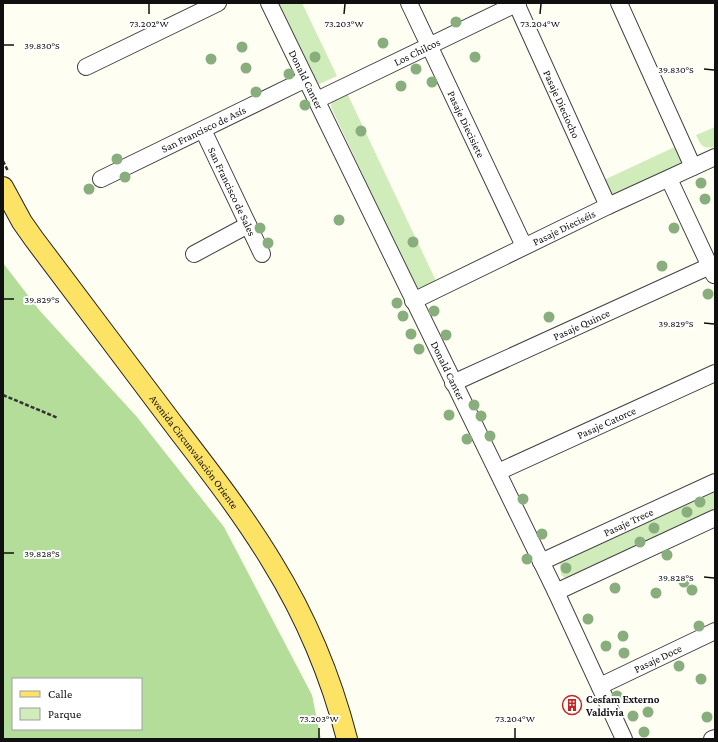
<svg xmlns="http://www.w3.org/2000/svg" width="718" height="742" font-family="'Crimson Pro',serif">
  <style>
    .green { fill: #d0ecbb }
    .forest { fill: #b3dd99; fill-rule: evenodd }
    .lines { fill: none; stroke-linecap: round; stroke-linejoin: round }
    .minor-casing { stroke: #434343; stroke-width: 18 }
    .major-casing { stroke: #212121; stroke-width: 22 }
    .path { stroke: #323232; stroke-width: 2.5; stroke-dasharray: 4 2; stroke-linecap: butt }
    .minor { stroke: #fff; stroke-width: 16 }
    .major { stroke: #fce366; stroke-width: 20 }
    .tree { fill: #88ae7d }
    .ticks { fill: none; stroke: #101010; stroke-width: 1.5 }
    .labels { text-anchor: middle; dominant-baseline: central; stroke-width: 4; stroke-linejoin: round; paint-order: stroke }
    .street-label { font-size: 11px; fill: #101010; stroke: #fff }
    .poi-label { font-size: 11px; font-weight: bold; fill: #101010; stroke: #fff; text-anchor: start }
    .ticks-label { font-size: 10px; text-anchor: middle; fill: #101010; stroke: #fff; stroke-width: 4; stroke-linejoin: round; paint-order: stroke }
  </style>
  <rect width="100%" height="100%" fill="#fffef3"/>
  <path class="green" d="M278,3h24l35,73 -20,9z
    M347,93l90,190 -8,4 -13,1 -85,-181 1,-7z
    M715,127v20c-12,2 -14,-1 -19,-12z
    M679,145l6,14 -3,5 -64,32 -7,-2 -7,-14z
    M715,491v18l-147,71 -7,-5 -1,-12z"/>
  <path class="forest" d="M3,263l37,48 97,106 87,110 88,168 9,44h-318zM13,679h128v50h-128z"/>
  <g class="lines">
    <g class="minor-casing">
      <g id="minor">
        <path id="s1" d="M269,3l287,589 68,147"/>
        <path id="s2" d="M409,3l115,243"/>
        <path id="s3" d="M516,3l92,203"/>
        <path d="M619,3l74,164"/>
        <path d="M86,67l132,-64"/>
        <path id="s4" d="M317,100l201,-97"/>
        <path id="s5" d="M203,130l59,124"/>
        <path id="s6" d="M101,179l205,-100"/>
        <path d="M669,179l45,96"/>
        <path d="M194,254l54,-29"/>
        <path id="s7" d="M413,301l195,-95 107,-49"/>
        <path id="s8" d="M453,383l257,-117"/>
        <path id="s9" d="M498,472l217,-99"/>
        <path id="s10" d="M541,562l174,-80"/>
        <path d="M556,592l159,-74"/>
        <path id="s11" d="M600,686l115,-55"/>
        <path d="M712,739l3,-1"/>
      </g>
    </g>
    <g class="major-casing">
      <g id="major">
        <path id="s12" d="M3,187l19,35 12,17c47,62 93,124 140,186 34,44 69,89 98,137 34,55 59,115 75,177"/>
      </g>
    </g>
    <path class="path" d="M3,161l5,10
      M3,395l55,23"/>
    <use href="#minor" class="minor"/>
    <use href="#major" class="major"/>
  </g>
  <g class="tree">
    <circle cx="456" cy="22" r="5.5"/>
    <circle cx="383" cy="43" r="5.5"/>
    <circle cx="242" cy="47" r="5.5"/>
    <circle cx="315" cy="57" r="5.5"/>
    <circle cx="475" cy="57" r="5.5"/>
    <circle cx="211" cy="59" r="5.5"/>
    <circle cx="246" cy="68" r="5.5"/>
    <circle cx="416" cy="69" r="5.5"/>
    <circle cx="289" cy="74" r="5.5"/>
    <circle cx="432" cy="82" r="5.5"/>
    <circle cx="401" cy="86" r="5.5"/>
    <circle cx="256" cy="92" r="5.5"/>
    <circle cx="305" cy="105" r="5.5"/>
    <circle cx="361" cy="131" r="5.5"/>
    <circle cx="117" cy="159" r="5.5"/>
    <circle cx="125" cy="177" r="5.5"/>
    <circle cx="701" cy="183" r="5.5"/>
    <circle cx="89" cy="189" r="5.5"/>
    <circle cx="705" cy="199" r="5.5"/>
    <circle cx="339" cy="220" r="5.5"/>
    <circle cx="260" cy="228" r="5.5"/>
    <circle cx="674" cy="228" r="5.5"/>
    <circle cx="413" cy="242" r="5.5"/>
    <circle cx="268" cy="243" r="5.5"/>
    <circle cx="662" cy="266" r="5.5"/>
    <circle cx="708" cy="294" r="5.5"/>
    <circle cx="397" cy="303" r="5.5"/>
    <circle cx="434" cy="311" r="5.5"/>
    <circle cx="403" cy="316" r="5.5"/>
    <circle cx="549" cy="317" r="5.5"/>
    <circle cx="411" cy="334" r="5.5"/>
    <circle cx="446" cy="335" r="5.5"/>
    <circle cx="419" cy="349" r="5.5"/>
    <circle cx="474" cy="405" r="5.5"/>
    <circle cx="449" cy="415" r="5.5"/>
    <circle cx="481" cy="416" r="5.5"/>
    <circle cx="490" cy="436" r="5.5"/>
    <circle cx="467" cy="439" r="5.5"/>
    <circle cx="523" cy="499" r="5.5"/>
    <circle cx="700" cy="502" r="5.5"/>
    <circle cx="687" cy="512" r="5.5"/>
    <circle cx="654" cy="528" r="5.5"/>
    <circle cx="542" cy="534" r="5.5"/>
    <circle cx="640" cy="542" r="5.5"/>
    <circle cx="667" cy="555" r="5.5"/>
    <circle cx="527" cy="559" r="5.5"/>
    <circle cx="566" cy="568" r="5.5"/>
    <circle cx="684" cy="582" r="5.5"/>
    <circle cx="615" cy="588" r="5.5"/>
    <circle cx="692" cy="590" r="5.5"/>
    <circle cx="656" cy="593" r="5.5"/>
    <circle cx="588" cy="619" r="5.5"/>
    <circle cx="699" cy="626" r="5.5"/>
    <circle cx="623" cy="636" r="5.5"/>
    <circle cx="606" cy="646" r="5.5"/>
    <circle cx="624" cy="653" r="5.5"/>
    <circle cx="679" cy="666" r="5.5"/>
    <circle cx="701" cy="679" r="5.5"/>
    <circle cx="617" cy="696" r="5.5"/>
    <circle cx="648" cy="712" r="5.5"/>
    <circle cx="633" cy="716" r="5.5"/>
    <circle cx="707" cy="717" r="5.5"/>
    <circle cx="644" cy="732" r="5.5"/>
  </g>
  <path class="ticks" d="M149,14v-10M344,14l1,-10M540,14l1,-10M4,45h10M704,69l10,1M4,299h10M704,323l10,1M4,553h10M704,577l10,1M319,738v-10M515,738v-10"/>
  <defs>
    <g id="building-ring" transform="scale(1)"><circle r="9.5" fill="#fff" stroke="#c62622" stroke-width="1.5"/><path d="M-4-6H4V6H1V3H-1V6H-4ZM-2.5-4.3h1.7v1.8h-1.7ZM.8-4.3h1.7v1.8H.8ZM-2.5-1h1.7V.8h-1.7ZM.8-1h1.7V.8H.8Z" fill="#c62622"/></g>
  </defs>
  <g fill-rule="evenodd">
    <use href="#building-ring" x="572" y="705"/>
  </g>
  <g class="labels">
    <g class="street-label">
      <text stroke="none"><textPath href="#s4" startOffset="111">Los Chilcos</textPath></text>
      <text stroke="none"><textPath href="#s1" startOffset="85">Donald Canter</textPath></text>
      <text stroke="none"><textPath href="#s3" startOffset="111">Pasaje Dieciocho</textPath></text>
      <text stroke="none"><textPath href="#s2" startOffset="134">Pasaje Diecisiete</textPath></text>
      <text stroke="none"><textPath href="#s6" startOffset="114">San Francisco de Asís</textPath></text>
      <text stroke="none"><textPath href="#s5" startOffset="68">San Francisco de Sales</textPath></text>
      <text stroke="none"><textPath href="#s7" startOffset="168">Pasaje Dieciséis</textPath></text>
      <text stroke="none"><textPath href="#s8" startOffset="141">Pasaje Quince</textPath></text>
      <text stroke="none"><textPath href="#s1" startOffset="409">Donald Canter</textPath></text>
      <text stroke="none"><textPath href="#s9" startOffset="119">Pasaje Catorce</textPath></text>
      <text stroke="none"><textPath href="#s12" startOffset="327">Avenida Circunvalación Oriente</textPath></text>
      <text stroke="none"><textPath href="#s10" startOffset="96">Pasaje Trece</textPath></text>
      <text stroke="none"><textPath href="#s11" startOffset="64">Pasaje Doce</textPath></text>
    </g>
    <g class="poi-label">
      <text x="586" y="699">Cesfam Externo<tspan x="586" dy="13">Valdivia</tspan></text>
    </g>
  </g>
  <g class="ticks-label">
    <text x="149" y="27">73.202°W</text>
    <text x="344" y="27">73.203°W</text>
    <text x="540" y="27">73.204°W</text>
    <text x="42" y="49">39.830°S</text>
    <text x="676" y="73">39.830°S</text>
    <text x="42" y="303">39.829°S</text>
    <text x="676" y="327">39.829°S</text>
    <text x="42" y="557">39.828°S</text>
    <text x="676" y="581">39.828°S</text>
    <text x="319" y="722">73.203°W</text>
    <text x="515" y="722">73.204°W</text>
  </g>
  <rect width="718" height="742" fill="none" stroke="#101010" stroke-width="8"/>
  <rect x="12" y="678" width="130" height="52" fill="#ffffff" stroke="#9f9f9f"/>
  <rect x="20" y="691" width="20" height="6" fill="#fce366" stroke="#9f9f9f"/>
  <text x="48" y="698" font-size="12" fill="#101010">Calle</text>
  <rect x="20" y="708" width="20" height="12" fill="#d0ecbb" stroke="#9f9f9f"/>
  <text x="48" y="718" font-size="12" fill="#101010">Parque</text>
</svg>
